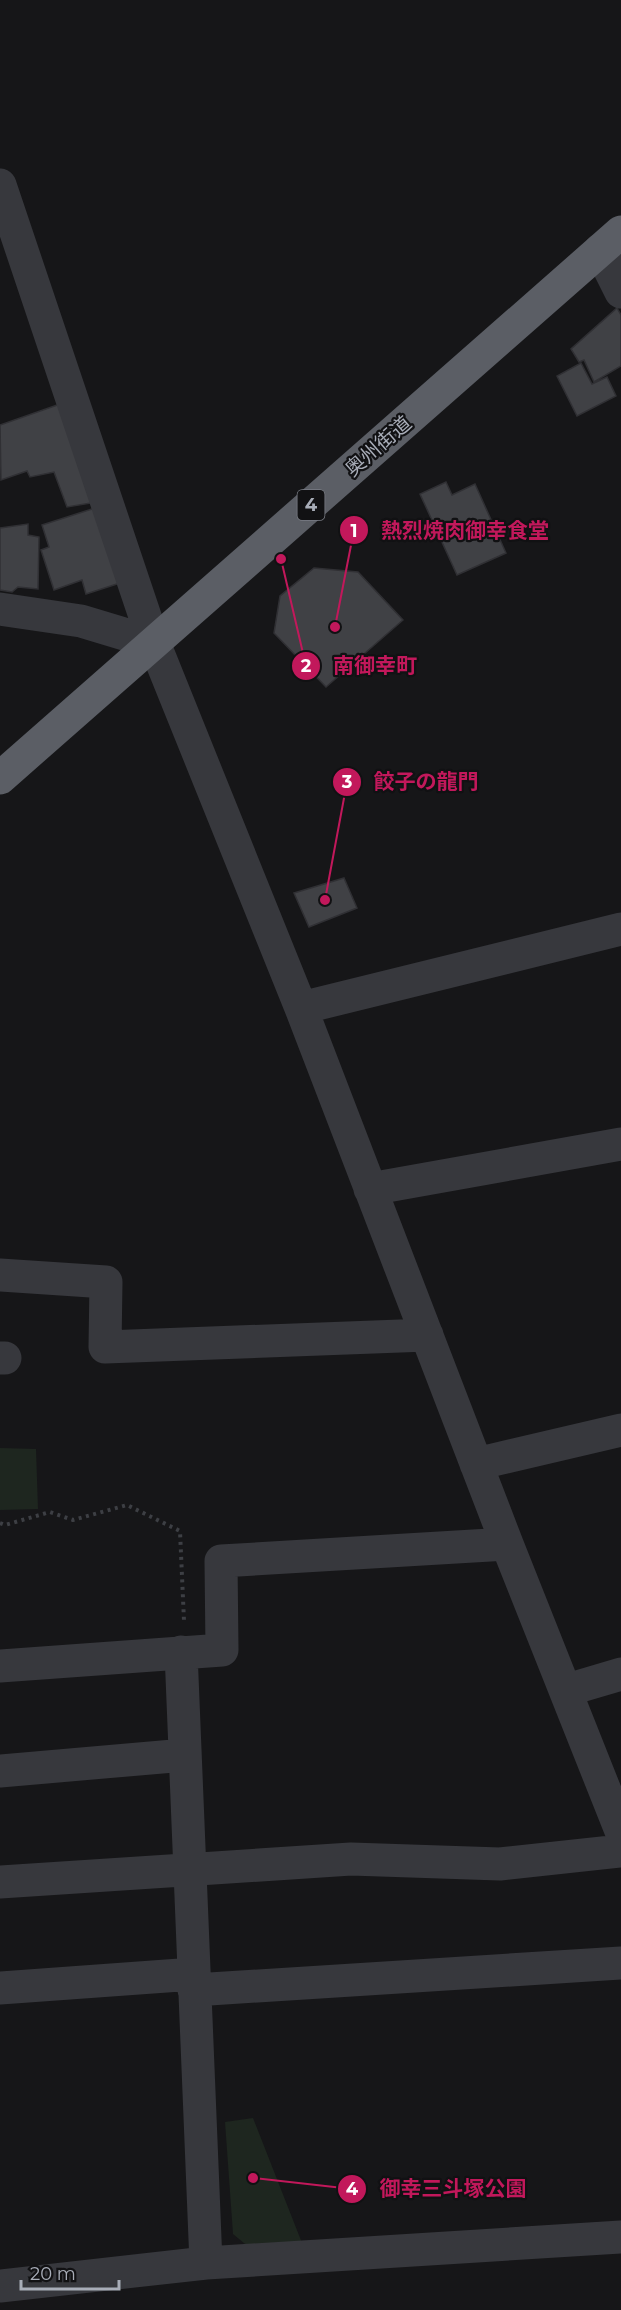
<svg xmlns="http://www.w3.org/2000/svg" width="621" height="2310" font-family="Montserrat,'Noto Sans JP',sans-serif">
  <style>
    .green { fill: #1e261f }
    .building { fill: #404145; stroke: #303034; stroke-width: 1.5 }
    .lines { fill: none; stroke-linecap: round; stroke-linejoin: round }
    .path { stroke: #3d3f44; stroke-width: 4; stroke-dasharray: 3 4.5; stroke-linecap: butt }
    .minor { stroke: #37383d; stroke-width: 33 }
    .trunk { stroke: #5b5e65; stroke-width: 33 }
    .labels { text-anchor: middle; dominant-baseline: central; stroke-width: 4.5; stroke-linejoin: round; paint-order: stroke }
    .shield { fill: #111113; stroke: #7b7e86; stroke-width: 1.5 }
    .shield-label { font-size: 18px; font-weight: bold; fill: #a8adb8 }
    .street-label { font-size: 20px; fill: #a8adb8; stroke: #111113 }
    .leader { fill: none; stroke: #c2185b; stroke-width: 2 }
    .callout-dot { fill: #c2185b; stroke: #111113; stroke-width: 2 }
    .mark-label { font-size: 18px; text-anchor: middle; font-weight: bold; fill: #fff }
    .callout-label { font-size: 21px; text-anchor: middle; font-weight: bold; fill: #c2185b; stroke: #111113; stroke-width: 4.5; stroke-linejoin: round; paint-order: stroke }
  </style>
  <rect width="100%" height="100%" fill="#161618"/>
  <path class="green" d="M0,1448l36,1 2,60 -38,1z
    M253,2118l49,125 -52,5 -17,-14 -8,-112z"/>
  <path class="building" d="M617,308l4,7v51l-27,16 -10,-22 -5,2 -8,-13z
    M581,363l11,21 15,-7 9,19 -39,20 -20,-40z
    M63,403l34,99 -30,5 -13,-35 -24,5 -3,-6 -26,9 -1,-55z
    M446,482l6,13 23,-11 31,69 -49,22 -37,-81z
    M95,508l25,75 -34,11 -4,-14 -28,10 -13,-40 8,-3 -7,-22z
    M28,524v11l11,2 -1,52 -20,-2 -6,5 -12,-2v-62z
    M314,568l44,4 45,48 -77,67 -52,-54 6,-37z
    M344,878l13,30 -48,19 -15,-34z"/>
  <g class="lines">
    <path class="path" d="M0,1523l5,2 45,-13 23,8 54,-15 53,26 4,90"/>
    <path class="minor" d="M0,185l154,458 147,365 206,536 114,287
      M600,250l21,42
      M0,609l81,12 73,22
      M301,1008l320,-79
      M370,1189l251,-45
      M0,1275l106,7 -1,65 322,-12
      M0,1358h5
      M476,1464l145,-34
      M181,1652l25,611
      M0,1666l222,-16 -1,-89 286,-17
      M567,1690l54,-16
      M0,1771l185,-16
      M0,1882l351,-23 149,5 121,-13
      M0,1988l194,-14
      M194,1990l427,-27
      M0,2286l206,-23 415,-26"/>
    <path class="trunk" d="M0,778l621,-546"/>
  </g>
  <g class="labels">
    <rect class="shield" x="297.5" y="490" width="27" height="30" rx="4.5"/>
    <g class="shield-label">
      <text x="311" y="505">4</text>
    </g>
    <g class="street-label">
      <text transform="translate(378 446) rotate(-41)">奥州街道</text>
    </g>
  </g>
  <path class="leader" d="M335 627L354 530M281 559L306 666M325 900L347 782M253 2178L352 2189"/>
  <g class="callout-dot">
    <circle cx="335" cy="627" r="6"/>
    <circle cx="281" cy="559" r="6"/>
    <circle cx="325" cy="900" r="6"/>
    <circle cx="253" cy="2178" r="6"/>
    <circle cx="354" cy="530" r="15"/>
    <circle cx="306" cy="666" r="15"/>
    <circle cx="347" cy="782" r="15"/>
    <circle cx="352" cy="2189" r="15"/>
  </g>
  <g class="mark-label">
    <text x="354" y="537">1</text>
    <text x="306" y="672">2</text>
    <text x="347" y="788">3</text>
    <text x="352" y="2195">4</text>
  </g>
  <g class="callout-label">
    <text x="465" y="538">熱烈焼肉御幸食堂</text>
    <text x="375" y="673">南御幸町</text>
    <text x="426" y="789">餃子の龍門</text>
    <text x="453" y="2196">御幸三斗塚公園</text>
  </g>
  <path d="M21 2280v9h98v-9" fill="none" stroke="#a8adb8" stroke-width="3"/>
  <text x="30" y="2280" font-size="18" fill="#a8adb8" stroke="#111113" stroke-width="4.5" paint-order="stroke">20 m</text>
</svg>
